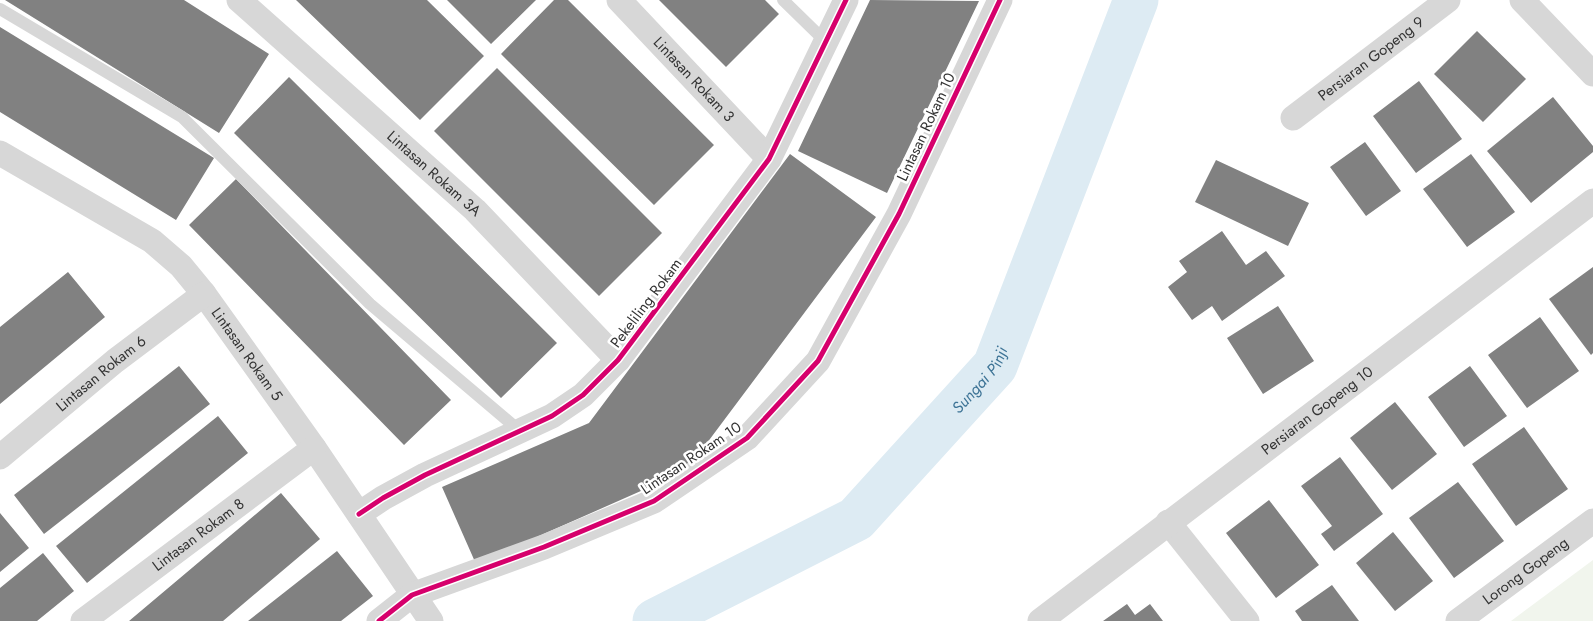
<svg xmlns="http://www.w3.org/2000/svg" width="1593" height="621" font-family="Jost,sans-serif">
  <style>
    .green { fill: #f1f5ed }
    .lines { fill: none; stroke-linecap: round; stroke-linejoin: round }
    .river { stroke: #ddebf3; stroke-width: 45 }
    .building { fill: #818181 }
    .lane { stroke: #d7d7d7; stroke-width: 12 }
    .street { stroke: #d7d7d7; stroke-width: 25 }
    .cycleway-casing { stroke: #fff; stroke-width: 8 }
    .cycleway { stroke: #d6006c; stroke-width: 5 }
    .labels { text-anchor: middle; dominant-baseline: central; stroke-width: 5; stroke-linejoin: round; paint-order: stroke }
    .street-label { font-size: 15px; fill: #333; stroke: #fff }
    .water-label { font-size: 16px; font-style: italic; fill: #3f7597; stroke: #fff }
  </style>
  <rect width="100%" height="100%" fill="#fff"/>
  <path class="green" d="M1593,560v61h-82z"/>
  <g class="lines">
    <path class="river" id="s1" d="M655,621l201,-102 139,-153 141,-366"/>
  </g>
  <path class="building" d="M5,0h179l85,54 -50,79z
    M296,0h131l57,56 -64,64z
    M447,0h89l-45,44z
    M554,0h14l146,145 -60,60 -153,-151z
    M659,0h106l14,14 -53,53z
    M870,0l109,1 -92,192 -89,-42z
    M0,27l214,131 -38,62 -176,-108z
    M1477,31l49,48 -43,43 -49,-48z
    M497,68l165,165 -63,63 -165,-165z
    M289,77l268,266 -56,55 -267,-265z
    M1419,81l43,58 -46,34 -43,-57z
    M1553,97l40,49v6l-62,51 -44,-52z
    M1365,142l36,49 -35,25 -36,-49z
    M790,154l86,63 -190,254 -210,93 -34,-77 147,-64z
    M1471,154l44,58 -48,35 -44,-58z
    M1216,160l93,43 -21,43 -93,-44z
    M236,179l215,221 -47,45 -215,-220z
    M1222,231l24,34 20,-14 19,25 -63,45 -10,-15 -20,14 -24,-33 19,-15 -8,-11z
    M1593,267v86l-2,2 -42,-56z
    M68,272l37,45 -105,87v-77z
    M1278,306l36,55 -51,33 -36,-56z
    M1540,317l39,54 -52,37 -39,-53z
    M179,366l31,38 -166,130 -30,-39z
    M1470,366l37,50 -43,31 -36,-50z
    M1395,402l42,52 -45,36 -42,-52z
    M218,416l30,37 -161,130 -31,-37z
    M1524,427l44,62 -52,37 -44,-62z
    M1340,457l43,57 -49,37 -13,-17 11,-8 -31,-40z
    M1458,482l46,59 -50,37 -45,-60z
    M281,493l39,46 -97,82h-94z
    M1269,500l50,65 -43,33 -50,-65z
    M0,513l29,35 -29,24z
    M1393,532l40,49 -38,30 -39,-48z
    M337,551l36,45 -32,25h-93z
    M43,553l31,38 -37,30h-37v-33z
    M1332,585l27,36h-57l-7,-10z
    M1127,604l8,11 15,-11 13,17h-60z"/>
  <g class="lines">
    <path class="lane" d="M783,0l42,41
      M0,9l182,108 188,187 151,128"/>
    <g class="street">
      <path id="s2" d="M239,0l236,210 143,150"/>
      <path id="s3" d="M619,0l150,159"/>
      <path d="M1522,0l71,74"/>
      <path id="s4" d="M1293,118l155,-118"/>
      <path id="s5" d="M0,153l152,88 29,25 23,28 110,154 117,173"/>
      <path id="s6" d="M0,457l115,-96 89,-67"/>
      <path d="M359,514l24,-16 42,-23 127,-59 31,-21 35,-35 151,-201 77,-159"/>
      <path d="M1168,522l79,99"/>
      <path id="s7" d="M83,621l231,-173"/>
      <path d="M379,621l33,-26 132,-48 110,-46 93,-63 71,-77 81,-147 101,-214"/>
      <path id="s8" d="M1040,621l553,-420"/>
      <path id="s9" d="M1458,621l135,-100"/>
    </g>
    <g class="cycleway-casing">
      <path id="cycleway" d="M359,514l24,-16 42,-23 127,-59 31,-21 35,-35 151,-201 77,-159
        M379,621l33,-26 132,-48 110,-46 93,-63 71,-77 81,-147 101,-214"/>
    </g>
    <use href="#cycleway" class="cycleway"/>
  </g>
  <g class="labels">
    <g class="street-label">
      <text stroke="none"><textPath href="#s4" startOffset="98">Persiaran Gopeng 9</textPath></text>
      <text stroke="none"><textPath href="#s3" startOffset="109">Lintasan Rokam 3</textPath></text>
      <text transform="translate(926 127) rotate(-65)">Lintasan Rokam 10</text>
      <text stroke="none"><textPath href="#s2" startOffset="261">Lintasan Rokam 3A</textPath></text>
      <text transform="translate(646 303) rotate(-53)">Pekeliling Rokam</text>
      <text stroke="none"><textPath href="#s5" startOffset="324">Lintasan Rokam 5</textPath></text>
      <text stroke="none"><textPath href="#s6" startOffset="131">Lintasan Rokam 6</textPath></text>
      <text stroke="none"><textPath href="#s8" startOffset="348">Persiaran Gopeng 10</textPath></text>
      <text transform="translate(691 458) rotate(-34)">Lintasan Rokam 10</text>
      <text stroke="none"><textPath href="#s7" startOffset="144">Lintasan Rokam 8</textPath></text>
      <text stroke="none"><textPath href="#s9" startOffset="84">Lorong Gopeng</textPath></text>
    </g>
    <g class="water-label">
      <text stroke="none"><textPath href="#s1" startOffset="412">Sungai Pinji</textPath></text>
    </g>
  </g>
</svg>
